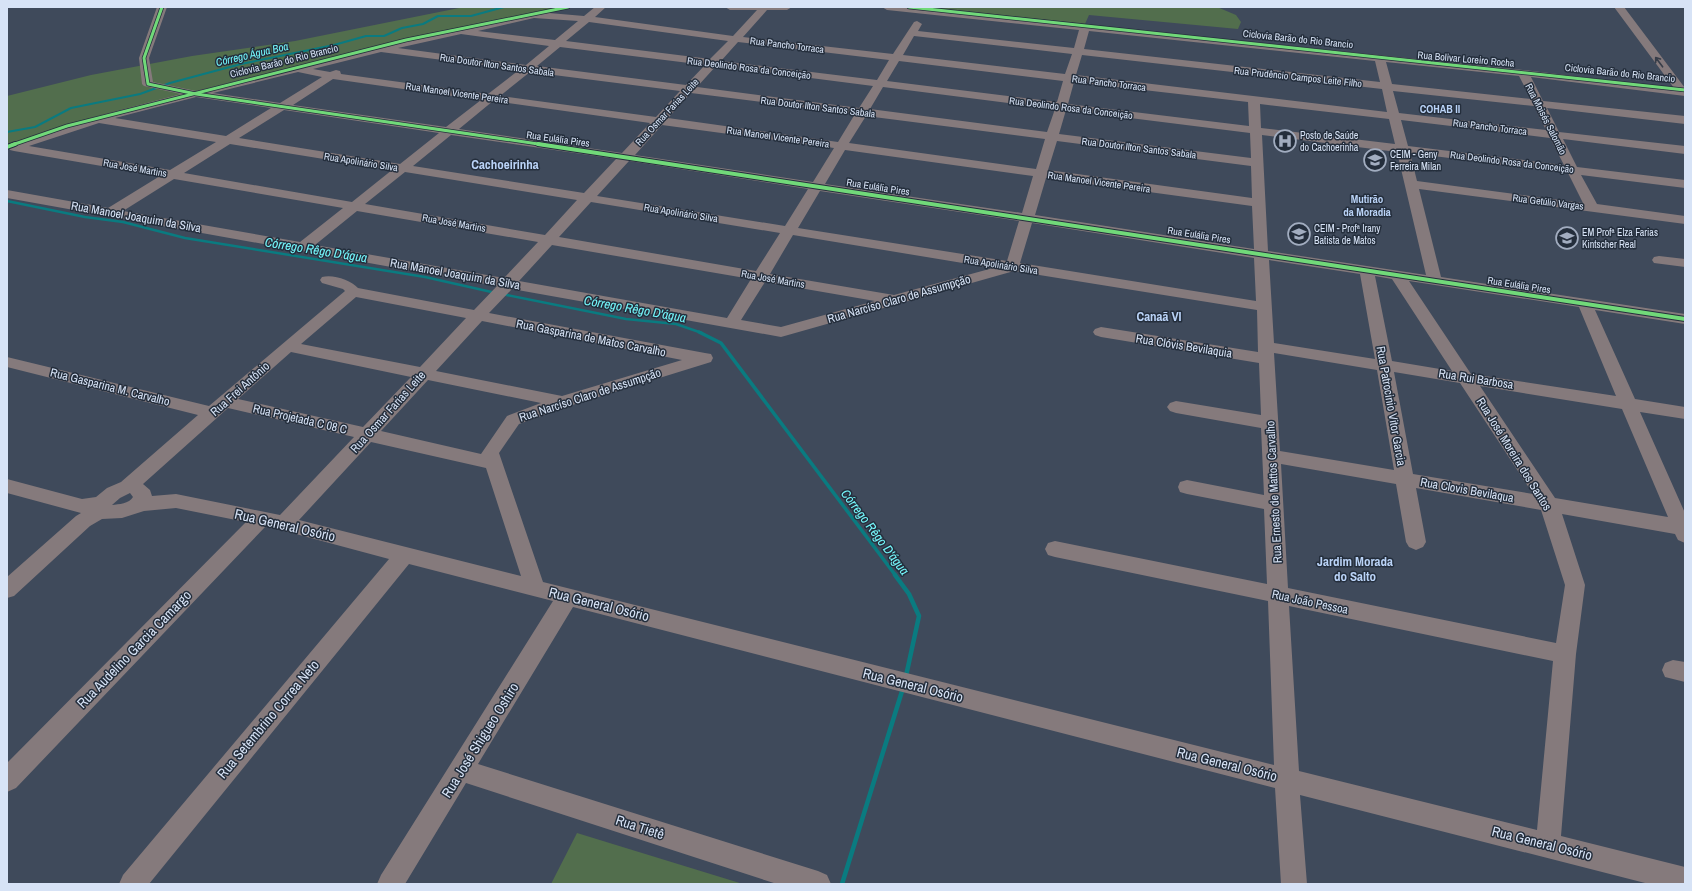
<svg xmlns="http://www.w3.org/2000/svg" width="1692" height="891" font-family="'Archivo Narrow',sans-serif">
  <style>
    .green { fill: #526e4d }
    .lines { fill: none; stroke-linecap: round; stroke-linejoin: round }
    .stream-far3 { stroke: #0a7b80; stroke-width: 2 }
    .stream-far2 { stroke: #0a7b80; stroke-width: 2.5 }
    .stream-far1 { stroke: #0a7b80; stroke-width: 3.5 }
    .stream { stroke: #0a7b80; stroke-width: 4.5 }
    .minor { fill: #857a7c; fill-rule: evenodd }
    .cycleway-far1-casing { stroke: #242e3c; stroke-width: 4.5 }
    .cycleway-casing { stroke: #242e3c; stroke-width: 6 }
    .cycleway-far1 { stroke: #71d979; stroke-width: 3 }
    .cycleway { stroke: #71d979; stroke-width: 4 }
    .oneway { stroke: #373d49 }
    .labels { text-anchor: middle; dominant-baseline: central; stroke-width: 3; stroke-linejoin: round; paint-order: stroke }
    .far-street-label { font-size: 10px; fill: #d7e3f6; stroke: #242e3c }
    .far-poi-label { font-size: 10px; fill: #d7e3f6; stroke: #242e3c; text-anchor: start }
    .far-water-label { font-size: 11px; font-style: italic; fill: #75f8fc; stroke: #242e3c }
    .far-neighbourhood-label { font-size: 11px; font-weight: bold; fill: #bad3f7; stroke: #242e3c }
    .street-label { font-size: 12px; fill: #d7e3f6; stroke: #242e3c }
    .far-district-label { font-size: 13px; font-weight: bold; fill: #bad3f7; stroke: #242e3c }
    .water-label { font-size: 13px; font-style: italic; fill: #75f8fc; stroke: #242e3c }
    .neighbourhood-label { font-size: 13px; font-weight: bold; fill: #bad3f7; stroke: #242e3c }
    .near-street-label { font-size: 14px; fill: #d7e3f6; stroke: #242e3c }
  </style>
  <rect width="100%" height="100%" fill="#3f4a5b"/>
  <path class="green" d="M464,7h100l-107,21 -167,40 -195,50 -88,30v-52l84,-21 101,-19 103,-15z
    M924,7h293l19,8 5,7 -3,7 -149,-14 -4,9z
    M577,833l166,51h-192z"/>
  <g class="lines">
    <path class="stream-far3" d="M7,132l28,-5 36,-19 69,-14 30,-11 71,-19 93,-19 32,-9h18l18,-8 21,-4 15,-8h33l33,-9"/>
    <path class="stream-far2" d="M7,201l78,16 38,5 62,16 240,39 71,16
      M502,294l124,25 50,5 26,9"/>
    <path class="stream-far1" d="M699,332l22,11 175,233"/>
    <path class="stream" d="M895,575l14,19 10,22 -13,60
      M842,884l61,-196"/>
    <path class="minor" d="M157,7h10l-18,51 4,24 43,9 183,-45 165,-36 3,1 2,2 35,3 11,-9h11l-11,10 138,19 24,-26h-27l-5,-3h67l-5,3h-20l-24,27 150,17 21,-32 3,-1 5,3 -4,7 156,17 5,-18 -192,-20 -5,-3h33l608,63 151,18 -60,-81h10l61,81v8l-154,-19 12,24 142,15v8l-138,-16 12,24 126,14v8l-122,-15 14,28 108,13v8l-104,-13 16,29 88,12v8l-266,-35 22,88 244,37v10l-90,-14 40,89 50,8v12l-45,-7 45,101v30l-7,-3 -3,-6 -113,-20 23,71 -9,69 -15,182 124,31v17h-36l-349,-89 7,89h-26l-6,-96 -702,-181 -95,157 340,107 9,4 4,9h-54l-311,-101 -61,101h-28l4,-9 172,-274 -144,-37 -260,320h-30l4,-9 266,-316 -123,-33 -250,262 -9,4v-29l239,-241 -70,-14 -32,3 -22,7 -20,1 -12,7 -76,70 -7,2v-21l69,-61 5,-3 -74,-20v-14l75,20 14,-2 11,-9 14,-6 77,-67 -191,-48v-10l202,49 136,-115 -2,-2 -21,-6 -2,-3 2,-3c11,-3 29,3 36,11l116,22 23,-24 -490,-88v-8l101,18 52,-32 -146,-25 -4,-1 -2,-3 4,-4 82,-26 87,-23 -37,-8 -2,-2 -3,-26zM534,18l44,3 -23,19 -77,-9zM589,22l139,19 -18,18 -144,-18zM1089,31l286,30 5,21 -296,-33zM461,34l88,12 -23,19 -128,-17zM914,36l158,18 -7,20 -162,-19zM738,42l151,18 -12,20 -156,-19zM560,47l145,18 -19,20 -149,-19zM381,52l138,18 -31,24 -147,-20 -1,-3 -4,-1 -6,2 -17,-3zM1082,55l300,34 5,23 -311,-37zM899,61l164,20 -6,21 -170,-21zM1386,62l133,14 12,23 -139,-15zM716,66l157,20 -14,22 -162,-21zM298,72l24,5 -42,26 -67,-10zM530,72l150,19 -24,26 -156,-21zM333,79l148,21 -35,27 -153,-22zM1074,82l174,20 1,24 -181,-22zM883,87l172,22 -8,23 -177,-23zM1393,91l141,15 12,24 -147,-17zM691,93l164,21 -17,28 -170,-24zM196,97l75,11 -45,28 -111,-18zM493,101l157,22 -28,30 -163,-24zM1260,104l129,15 6,25 -134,-16zM284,110l155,23 -39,31 -161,-26zM1066,110l184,23 1,25 -192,-24zM866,116l179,23 -9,30 -187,-26zM1401,120l149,18 14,27 -156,-19zM99,123l117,19 -46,28 -141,-24zM662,125l172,23 -21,34 -178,-27zM451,135l165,24 -32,34 -171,-27zM1262,135l135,17 29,123 -158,-24zM1057,141l194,25 1,32 -204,-28zM230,144l162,26 -40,32 -168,-29zM845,150l188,26 -11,37 -197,-29zM1410,153l158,20 15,30 -166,-22zM629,161l179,28 -23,37 -188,-30zM405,172l172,28 -32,35 -180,-31zM1046,178l206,28 2,43 -219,-34zM174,179l169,29 -43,34 -177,-31zM820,191l199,30 -12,40 -209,-33zM591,202l189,31 -24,38 -197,-34zM357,211l181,31 -34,36 -189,-33zM1032,223l222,35 2,43 -236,-38zM793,235l200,33 -99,27 -124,-21zM552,245l199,34 -24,39 -208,-37zM1269,260l91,14 15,85 -101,-16zM1014,271l243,39 1,42 -157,-25 -6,2 -2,3 2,3 6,2 158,26 2,52 -85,-14 -6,2 -3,4 3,4 6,2 85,15 3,67 -77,-15 -7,2 -2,5 2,5 7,2 77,15 3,75 -212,-43 -7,2 -3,6 3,6 7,2 213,44 6,164 -731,-183 -44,-129 20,-29 50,-18 142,-44 2,-4 -2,-4 -6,-1 -216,-40 23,-24 269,48zM1375,276l17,3 60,92 -60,-10zM1409,281l170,26 37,89 -145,-22zM765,282l110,19 -94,26 -40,-7zM356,297l110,21 -46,49 -119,-23zM482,321l200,39 -120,36 -126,-25zM291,352l120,25 -48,50 -125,-28zM1274,353l103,17 17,100 -114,-19zM1394,372l66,11 73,111 -120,-20zM428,380l113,23 -34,13 -26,38 -100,-23zM1480,386l142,23 46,108 -113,-19zM228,408l126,29 -74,78 -104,-21 -24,2 -2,-6 -7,-6zM371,442l115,26 35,108 -222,-56zM1281,464l115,20 10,58 3,5 7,3 7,-3 3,-5 -10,-54 125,22 24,75 -9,58 -268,-55zM130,493l3,4c-4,7 -14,7 -21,8l8,-7zM1289,606l264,55 -16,169 -238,-59z
      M1659,256l26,3v8l-31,-4 -2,-3 2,-3z
      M1673,660l12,2v20l-20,-5 -3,-7 3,-7z"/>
    <g class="cycleway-far1-casing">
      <path id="cycleway-far1" d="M162,7l-18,51 4,26 48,10 349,51
        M909,7l776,83
        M12,145l55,-19 339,-86 162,-33"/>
    </g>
    <g class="cycleway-casing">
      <path id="cycleway" d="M538,144l1147,175
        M7,147l8,-3"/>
    </g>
    <use href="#cycleway-far1" class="cycleway-far1"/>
    <use href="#cycleway" class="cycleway"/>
  </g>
  <defs><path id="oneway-shaft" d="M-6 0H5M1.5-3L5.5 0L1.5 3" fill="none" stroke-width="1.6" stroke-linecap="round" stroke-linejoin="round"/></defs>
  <use class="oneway" href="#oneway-shaft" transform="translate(1659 62) rotate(-127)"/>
  <defs>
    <g id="hospital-ring" transform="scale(1.15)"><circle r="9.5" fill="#242e3c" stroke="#a2adc0" stroke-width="1.5"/><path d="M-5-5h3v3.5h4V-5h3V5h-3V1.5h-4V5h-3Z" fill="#a2adc0"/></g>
    <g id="school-ring" transform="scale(1.15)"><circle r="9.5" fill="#242e3c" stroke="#a2adc0" stroke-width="1.5"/><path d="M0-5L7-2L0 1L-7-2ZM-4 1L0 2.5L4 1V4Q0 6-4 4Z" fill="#a2adc0"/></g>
  </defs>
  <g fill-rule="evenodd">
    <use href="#hospital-ring" x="1285" y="141"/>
    <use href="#school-ring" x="1375" y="160"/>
    <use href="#school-ring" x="1299" y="234"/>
    <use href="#school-ring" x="1567" y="238"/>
  </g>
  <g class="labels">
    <g class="far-street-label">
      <text transform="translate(1298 39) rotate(6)">Ciclovia Barão do Rio Brancio</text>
      <text transform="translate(787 45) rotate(7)">Rua Pancho Torraca</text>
      <text transform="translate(1466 59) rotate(5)">Rua Bolivar Loreiro Rocha</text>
      <text transform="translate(284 61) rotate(-14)">Ciclovia Barão do Rio Brancio</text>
      <text transform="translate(497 65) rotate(8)">Rua Doutor Ilton Santos Sabala</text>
      <text transform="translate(749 68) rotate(7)">Rua Deolindo Rosa da Conceição</text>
      <text transform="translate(1620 73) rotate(6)">Ciclovia Barão do Rio Brancio</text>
      <text transform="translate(1298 77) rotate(6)">Rua Prudêncio Campos Leite Filho</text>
      <text transform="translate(1109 83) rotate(7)">Rua Pancho Torraca</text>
      <text transform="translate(457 93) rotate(8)">Rua Manoel Vicente Pereira</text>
      <text transform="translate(818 107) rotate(7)">Rua Doutor Ilton Santos Sabala</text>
      <text transform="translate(1071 108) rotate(7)">Rua Deolindo Rosa da Conceição</text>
      <text transform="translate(667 112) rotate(-47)">Rua Osmar Farias Leite</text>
      <text transform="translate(1546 119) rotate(63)">Rua Moisés Salomão</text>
      <text transform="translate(1490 127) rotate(7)">Rua Pancho Torraca</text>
      <text transform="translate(778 137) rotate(8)">Rua Manoel Vicente Pereira</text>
      <text transform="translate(558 139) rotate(8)">Rua Eulália Pires</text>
      <text transform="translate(1139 148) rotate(7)">Rua Doutor Ilton Santos Sabala</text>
      <text transform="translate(361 162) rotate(9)">Rua Apolinário Silva</text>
      <text transform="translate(1512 162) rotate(7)">Rua Deolindo Rosa da Conceição</text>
      <text transform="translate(135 168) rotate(10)">Rua José Martins</text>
      <text transform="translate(1099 182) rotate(8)">Rua Manoel Vicente Pereira</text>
      <text transform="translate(878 187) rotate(9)">Rua Eulália Pires</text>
      <text transform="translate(1548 202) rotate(7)">Rua Getúlio Vargas</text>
      <text transform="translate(681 213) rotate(9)">Rua Apolinário Silva</text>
      <text transform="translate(454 223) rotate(10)">Rua José Martins</text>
      <text transform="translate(1199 235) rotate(9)">Rua Eulália Pires</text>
      <text transform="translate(1001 265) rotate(9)">Rua Apolinário Silva</text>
      <text transform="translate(773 279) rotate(10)">Rua José Martins</text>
      <text transform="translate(1519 285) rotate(9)">Rua Eulália Pires</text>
    </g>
    <g class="far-poi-label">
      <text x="1300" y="135">Posto de Saúde<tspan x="1300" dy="12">do Cachoerinha</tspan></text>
      <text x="1390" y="154">CEIM - Geny<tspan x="1390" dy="12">Ferreira Milan</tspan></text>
      <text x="1314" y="228">CEIM - Profª Irany<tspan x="1314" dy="12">Batista de Matos</tspan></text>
      <text x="1582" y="232">EM Profª Elza Farias<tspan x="1582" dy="12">Kintscher Real</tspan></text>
    </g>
    <g class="far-water-label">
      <text transform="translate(252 54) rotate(-13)">Córrego Água Boa</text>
    </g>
    <g class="far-neighbourhood-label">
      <text x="1440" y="109">COHAB II</text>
      <text x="1367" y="199">Mutirão<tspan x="1367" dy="13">da Moradia</tspan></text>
    </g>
    <g class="street-label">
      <text transform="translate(136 217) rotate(10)">Rua Manoel Joaquim da Silva</text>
      <text transform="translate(455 274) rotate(10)">Rua Manoel Joaquim da Silva</text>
      <text transform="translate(899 299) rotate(-16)">Rua Narcíso Claro de Assumpção</text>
      <text transform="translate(591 338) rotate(11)">Rua Gasparina de Matos Carvalho</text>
      <text transform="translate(1184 346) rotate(9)">Rua Clóvis Bevilaquia</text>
      <text transform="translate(1476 379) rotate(9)">Rua Rui Barbosa</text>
      <text transform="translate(110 387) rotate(14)">Rua Gasparina M. Carvalho</text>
      <text transform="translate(240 389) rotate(-42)">Rua Frei Antônio</text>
      <text transform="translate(590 395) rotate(-18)">Rua Narcíso Claro de Assumpção</text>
      <text transform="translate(1391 406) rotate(80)">Rua Patrocinio Vitor Garcia</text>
      <text transform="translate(388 412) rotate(-48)">Rua Osmar Farias Leite</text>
      <text transform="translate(300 419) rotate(13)">Rua Projetada C 08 C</text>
      <text transform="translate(1514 454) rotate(58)">Rua José Moreira dos Santos</text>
      <text transform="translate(1467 490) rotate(10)">Rua Clovis Bevilaqua</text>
      <text transform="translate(1274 492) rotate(-93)">Rua Ernesto de Mattos Carvalho</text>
      <text transform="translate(1310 602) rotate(12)">Rua João Pessoa</text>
    </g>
    <g class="far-district-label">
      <text x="505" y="164">Cachoeirinha</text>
    </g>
    <g class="water-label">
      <text transform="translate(316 250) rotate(9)">Córrego Rêgo D'água</text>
      <text transform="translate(635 309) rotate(10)">Córrego Rêgo D'água</text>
      <text transform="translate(875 532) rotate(53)">Córrego Rêgo D'água</text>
    </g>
    <g class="neighbourhood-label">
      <text x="1159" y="316">Canaã VI</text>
      <text x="1355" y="561">Jardim Morada<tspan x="1355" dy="15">do Salto</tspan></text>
    </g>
    <g class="near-street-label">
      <text transform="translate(285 525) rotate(13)">Rua General Osório</text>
      <text transform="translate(599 604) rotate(14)">Rua General Osório</text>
      <text transform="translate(134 649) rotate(-46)">Rua Audelino Garcia Camargo</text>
      <text transform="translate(913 685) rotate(14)">Rua General Osório</text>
      <text transform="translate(268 719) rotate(-50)">Rua Setembrino Correa Neto</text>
      <text transform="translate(480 740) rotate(-58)">Rua José Shigueo Oshiro</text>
      <text transform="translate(1227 764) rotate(14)">Rua General Osório</text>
      <text transform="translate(640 827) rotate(18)">Rua Tietê</text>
      <text transform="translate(1542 843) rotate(14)">Rua General Osório</text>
    </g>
  </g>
  <rect width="1692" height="891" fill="none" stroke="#d7e3f6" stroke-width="16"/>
</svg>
